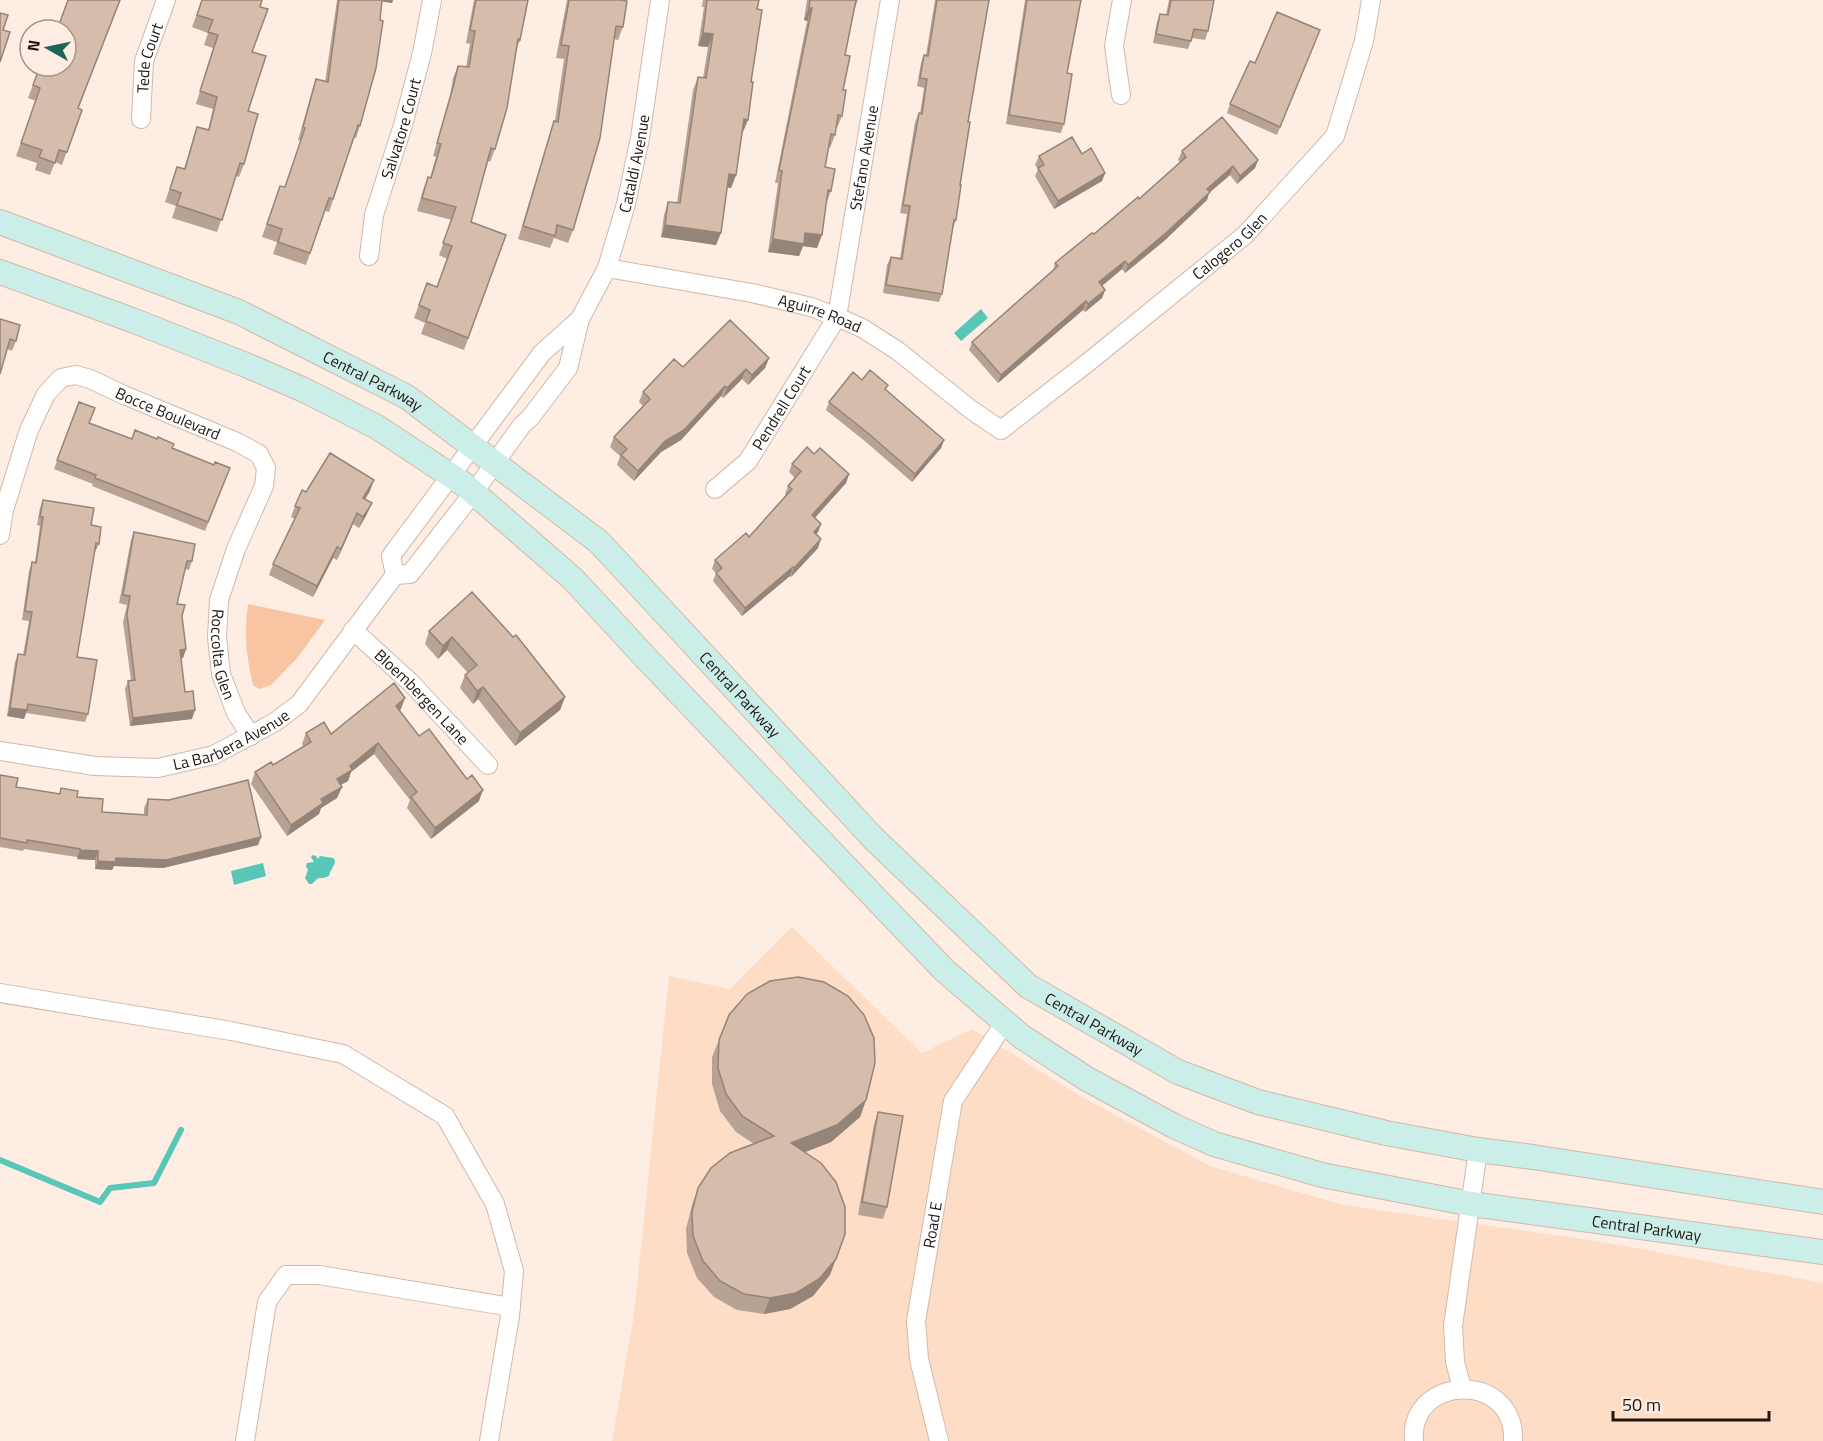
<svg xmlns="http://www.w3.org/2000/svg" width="1823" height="1441" font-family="'Titillium Web',sans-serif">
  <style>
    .built { fill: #feddc7 }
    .green { fill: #f9c4a1 }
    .water { fill: #59c7b7 }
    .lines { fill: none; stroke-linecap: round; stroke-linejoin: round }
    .stream { stroke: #59c7b7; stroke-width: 6 }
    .street-casing { stroke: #d2b9a8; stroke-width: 20 }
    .secondary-casing { stroke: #d2b9a8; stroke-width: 26 }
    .street { stroke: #fff; stroke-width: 18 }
    .secondary { stroke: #cceee9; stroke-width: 24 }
    .wall { fill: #b7a293 }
    .shaded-wall { fill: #958478 }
    .building { fill: #d5bcab; stroke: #958478; stroke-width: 1.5 }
    .labels { text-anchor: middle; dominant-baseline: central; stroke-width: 5; stroke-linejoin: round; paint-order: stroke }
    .street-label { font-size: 16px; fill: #201711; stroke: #fdede2 }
  </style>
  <rect width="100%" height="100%" fill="#fdede2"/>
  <path class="built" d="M792,927l130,126 50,-24 110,68 128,69 133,39 260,37 220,41v158h-1211l22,-126 35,-339 61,13z"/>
  <path class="green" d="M248,604l77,16 -27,37 -27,28 -12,4 -6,-4c-7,-31 -9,-49 -5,-81z"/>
  <path class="water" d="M981,309l7,9 -27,23 -7,-8z
    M313,855l3,1 2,3 2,-3 13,2 2,2c0,6 -5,10 -6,16l-6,2h-5l-6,6h-3l-4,-6 3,-8 -2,-4 1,-3 7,-1 -3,-5z
    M263,863l3,13 -32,9 -3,-14z"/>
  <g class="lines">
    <path class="stream" d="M0,1160l100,42 10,-14 44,-5 27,-53"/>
    <g class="street-casing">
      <g id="street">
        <path d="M1121,95l-7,-49 8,-46"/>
        <path id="s1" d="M141,119l3,-58 22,-61"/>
        <path id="s2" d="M369,256l5,-41 29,-90 19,-72 10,-53"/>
        <path id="s3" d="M607,268l145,25 59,14 26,10 25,11 36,23 72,58 31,21 90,-70 154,-125 90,-99 29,-95 7,-41"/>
        <path id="s4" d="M715,489l33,-28 89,-144 53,-317"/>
        <path id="s5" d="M0,535l4,-25 25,-80 17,-36 15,-16 15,-3 14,4 34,16 113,47 22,12 7,14 -2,18 -28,63 -17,51 -2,37 4,37 15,39 15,23"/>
        <path d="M395,575l-4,-19 151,-203 38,-34"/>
        <path id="s6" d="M353,630l57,52 78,83"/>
        <path id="s7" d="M0,751l95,15 63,2 56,-13 61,-33 24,-18 96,-129 15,-1 64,-82 48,-67 8,-7 38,-50 12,-49 27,-51 19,-64 14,-66 20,-138"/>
        <path d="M0,993l231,38 112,23 102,62 50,88 19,67 -4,45 -21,125"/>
        <path d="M1462,1388l-7,-26 -2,-36 25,-176"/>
        <path d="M245,1441l22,-139 19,-27h33l192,32"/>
        <path id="s8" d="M939,1441l-20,-82 -3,-38 37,-220 52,-79"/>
        <path d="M1414,1441c-6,-66 102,-71 99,0"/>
      </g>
    </g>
    <g class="secondary-casing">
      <g id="secondary">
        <path id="s9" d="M0,222l239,90 168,85 192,145 275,297 154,147 150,86 80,30 128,31 92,17 55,7 290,45"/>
        <path id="s10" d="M0,272l132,48 114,45 58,25 73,37 88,58 108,94 72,78 299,313 78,67 65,42 87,47 40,18 108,31 149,29 352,48"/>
      </g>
    </g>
    <use href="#street" class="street"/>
    <use href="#secondary" class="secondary"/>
  </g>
  <path class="wall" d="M202,0l58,7 -8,45 -8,112 -5,13 -3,-1 -19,56 -45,-14 4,-12 -11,-4 12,-35 7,2 13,-42 11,3 5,-21 -17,-5 17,-56 -9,-3 4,-12 -16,-6z
    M337,0h56l-1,3 -10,-2 -22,125 -4,12h-2l-25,74 -4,-1 -19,54 -33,-11 4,-12 -15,-5 18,-51 5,1 16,-46 -3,-1 14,-48 4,-13 9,3z
    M474,0h54l-8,40 -4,10 -21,99 -5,13 -2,-1 -17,61 35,13 -42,115 -43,-16 4,-11 -11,-5 13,-35 10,4 10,-28 -8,-4 13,-35 -35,-9 6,-21 5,-13 2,1 6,-21 -3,-1 17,-60 3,-18 5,-12 8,1 4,-23 -4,-1z
    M567,0h54l2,27 -5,13 -4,-1 -41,191 -5,13 -14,-5 -4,10 -32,-9 32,-105 4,-13h1l9,-62 -8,-1z
    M703,0h56l-16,132h-1l-6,43 -5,13 -4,-1 -11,58 -55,-8 3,-22 4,-13 9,1 16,-113 5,-13 5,1 5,-31 -10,-1 6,-39h-2z
    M807,0h51l-4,10 -9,45 -3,61 -5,12h-1l-1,7 -5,13 -2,-1 -3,20 6,24 -5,13 -9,44 -14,-2 -4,10 -31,-4 10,-69h-3l32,-162 -3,-1z
    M935,0h54l-21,122 -12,98 -3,8 -11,66 -3,8 -56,-9 4,-28 4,-8 9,1 7,-44 -7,-1 3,-17 12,-74 4,-9 1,1 4,-26 -7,-2 4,-23 3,-8h2z
    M1025,0h57l-3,9 -12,64 -3,51 -3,9 -55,-9z
    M1169,0h45l-6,31 -3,9 -13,-2 -4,11 -35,-6 4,-21 3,-8 6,1z
    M1316,38l-39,97 -50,-22 3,-9z
    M40,66h26l12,42 4,2 -20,55 -7,-3 -5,13 -15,-5 2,-7 -21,-7 20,-55 -8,-3z
    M1182,151l76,9 -3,8 -18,16 -7,-9 -21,18 -2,7 -43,41 -39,32 -3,-4 -20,17 3,4 -3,8 -17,14 -2,-2 -85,73 -29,-33 3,-8 81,-71 2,-8 84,-64 41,-37 -2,-2z
    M1082,154l23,19 -3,8 -48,28 -19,-33 3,-7 -3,-4 4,-9z
    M0,319l16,22 -4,10 -5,-2z
    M769,358l-4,10 -17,17 -6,-6 -19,19 -2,-2 -40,44 -20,12 -27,29 -17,-16 3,-9 -10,-9 4,-10 29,-31 -4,-4 4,-10 40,-25z
    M862,380l24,10 58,50 -3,8 -29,34 -46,-40 -40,-32 3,-8z
    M79,402l10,21 43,16 40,9 42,17 16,3 -25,63 -113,-45 1,-2 -39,-15z
    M814,454l35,20 -3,9 -31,35 6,6 -3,8 -2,2 2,14 -27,29 -1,-1 -48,40 -29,-35 3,-8 -4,-4 3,-9 34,-23 37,-42 -1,-1 3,-8 7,-8 -6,-6 3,-8z
    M370,491l-5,8 2,15 -8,14 -6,-4 -16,36 -4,-2 -20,39 -44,-22 4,-11 22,-45 -4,-2 4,-11 11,-14z
    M43,500l48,25 8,19 -4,8h-1l-17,105 11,57 -3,8 -59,-9 -2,6 -17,-3 8,-54 3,-8 5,1 6,-34 -7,-1 7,-49 3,-9 3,1 5,-37 -3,-1 3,-17z
    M134,532l58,29 -3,9 -4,-1 -8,35 5,12 4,33 -3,9h-2l4,34 7,27 -62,7 -5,-37 3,-8 3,-1 -8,-58 4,-17 -8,-2 12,-63z
    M472,592l93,105 -5,13 -45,36 -37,-47 -5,5 -13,-16 5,-13 3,-2 -21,-23 -9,9 -13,-15 4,-13z
    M401,709l-2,2 20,25 60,65 -48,38 -24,-31 3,-8 -36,-46 -23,18 -3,9 -8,4 2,2 -5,11 -16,10 -2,6 -32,22 -36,-52 4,-12 18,-7 31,-18 -2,-3 4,-11 25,1z
    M0,775l16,12 43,7 2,-6 41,24 42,3v-7l4,-9 113,38 -3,8 -95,23 -49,-2 -2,4 -17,-1v-9l-18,-1v-2l-53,-8 -1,2 -23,-4z
    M729,1015l137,85 -6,17 -29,25 -26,10 25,123 -17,21 -23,13 -26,5 -27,-4 -23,-13 -17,-19 -10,-25 -1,-24 6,-24 6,-17 56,-44 -18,-12 -16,-21 -8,-27v-27z
    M878,1112l9,95 -4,12 -25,-4 16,-91z"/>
  <path class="shaded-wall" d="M380,0h13l-1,3 -13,-2z
    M809,8h3l-5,13 -3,-1z
    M703,33l10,1 -5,13 -10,-1z
    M744,119l4,1 -5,12h-4z
    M1258,160l-3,8 -18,16 3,-8z
    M1233,166l-3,9 -21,18 -2,7 -43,41 -39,32 3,-8 79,-76z
    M1105,173l-3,8 -48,28 4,-8z
    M729,174l7,1 -5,13 -7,-1z
    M665,225l56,8 -5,12 -55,-8z
    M805,233l17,2 -5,13 -14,-2 -4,10 -31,-4 5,-13z
    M1125,261l-3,8 -26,22 3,-9z
    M1105,290l-3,8 -17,14 3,-8z
    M1086,301l-3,9 -85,73 3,-8z
    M769,358l-4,10 -17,17 4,-10z
    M746,369l-4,10 -19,19 4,-10z
    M725,386l-4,10 -40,44 -20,12 -27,29 4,-10 27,-30z
    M944,440l-3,8 -29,34 3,-8z
    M849,474l-3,9 -37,41 3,-9z
    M374,480l-4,11 -11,18 4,-11z
    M372,503l-5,11 -8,14 4,-11z
    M357,513l-4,11 -16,36 4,-11z
    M821,524l-3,8 -8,9 4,-9z
    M821,539l-3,9 -27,29 3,-9z
    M337,547l-4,11 -20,39 4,-11z
    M793,567l-3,9 -48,40 3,-8z
    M452,637l-5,13 -9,9 5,-13z
    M186,649l-3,9 -6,1 3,-9z
    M483,687l-5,12 -5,5 4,-13z
    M565,697l-5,13 -45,36 5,-13z
    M405,698l-4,11 -9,8 4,-11z
    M10,708l17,2 -3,9 -17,-3z
    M195,710l-3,9 -62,7 3,-8z
    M378,743l-4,11 -23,18 -3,9 -16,9 5,-11 13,-13z
    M342,787l-5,11 -16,10 -2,6 -32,22 4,-11 30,-26z
    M483,790l-4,11 -48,38 4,-11z
    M261,837l-3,8 -95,23 -49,-2 -2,4 -17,-1 3,-8z
    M80,850l18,1 -3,9 -18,-1z
    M866,1100l-6,17 -29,25 -46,18 6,-17z
    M836,1259l-6,16 -17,21 -23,13 -26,5 6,-16z"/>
  <path class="building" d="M68,0h52l-42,108 4,2 -15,42 -8,-2 -4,13 -16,-6 3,-7 -21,-7 19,-55 -7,-3 7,-19h26v-36h-9z
    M202,0h60l-2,7 8,2 -16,43 14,4 -18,55 10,3 -14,50 -4,-1 -18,57 -45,-15 4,-12 -11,-4 7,-22 8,2 12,-42 12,3 8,-33 -17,-6 18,-56 -10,-3 5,-12 -16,-5z
    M339,0h43l-2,20 3,1 -7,47 -16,58 -2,-1 -25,74 -4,-1 -19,55 -32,-11 4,-13 -15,-5 13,-38 5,1 20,-59 -2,-1 13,-48 12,3z
    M476,0h52l-8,40 -2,-1 -11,69 -12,41 -4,-1 -20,74 35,13 -38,103 -42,-17 4,-11 -11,-5 8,-22 10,4 15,-41 -9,-3 13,-36 -34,-9 6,-21 3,1 10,-34 -4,-1 17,-59 4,-18 11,1 6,-36 -5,-1z
    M569,0h52l6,1 -4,26 -7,-1 -16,112 -27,92 -16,-5 -2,11 -32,-10 31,-105 4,1 11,-76 -8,-1z
    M707,0h52l-2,9 5,1 -11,72h2l-5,38 -4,-1 -8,56 -7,-1 -8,59 -56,-8 3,-23 12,1 18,-126 8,1 7,-44 -10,-1z
    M810,0h46l-11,55 5,1 -7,34h3l-4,26 -4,-1 -3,20 -4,-1 -6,33 10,2 -4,22 -3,-1 -6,45 -17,-2 -1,11 -31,-5 9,-68 -3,-1 33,-162h-3z
    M937,0h52l-21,122h2l-10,63h1l-5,35h-2l-12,74 -56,-9 5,-28 11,2 8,-53 -7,-1 3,-18 13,-74 3,1 5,-35 -7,-1 4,-23 4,1z
    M1027,0h54l-14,73 5,1 -8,50 -55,-9z
    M1171,0h43l-6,31 -14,-2 -3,12 -35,-7 4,-20 8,1z
    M1277,12l43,18 -40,97 -50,-23 20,-43 5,2z
    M0,13l8,2 -5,15 7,2 -10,30z
    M1222,117l36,43 -18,16 -7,-10 -26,23 3,3 -43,40 -39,33 -3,-4 -26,21 6,8 -17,14 -2,-3 -85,74 -29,-33 86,-76 -3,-3 37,-30 2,1 44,-37 1,2 47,-42 -4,-6z
    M1072,137l10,17 9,-6 14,25 -47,28 -20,-33 6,-3 -5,-9z
    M0,319l20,6 -4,16 -6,-2 -10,35z
    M730,320l39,38 -17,17 -6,-6 -19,19 -2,-2 -41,44 -19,11 -27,30 -17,-16 6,-6 -13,-12 36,-38 -7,-7 31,-33 9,8z
    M870,370l18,15 -3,4 59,51 -29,34 -46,-40 -40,-32 24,-30 9,8z
    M79,402l16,6 -6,15 43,16 3,-9 22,9 1,-2 16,7 -2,4 42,17 1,-3 15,6 -22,54 -113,-44 1,-3 -39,-15z
    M807,447l7,7 6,-6 29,26 -37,41 9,9 -7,8 7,7 -27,29 -1,-1 -48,41 -29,-35 6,-5 -7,-8 31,-27 3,4 43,-48 -4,-3 13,-15 -9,-7z
    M330,453l44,27 -11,18 9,5 -9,14 -6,-4 -16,36 -4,-2 -20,39 -44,-22 27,-56 -5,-2 7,-16 4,2z
    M43,500l51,8 -3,17 10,2 -2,17 -3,-1 -19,114 20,3 -9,54 -60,-10 -1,6 -17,-2 8,-54 7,1 7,-43 -7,-1 7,-49 4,1 7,-46h-3z
    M134,532l61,12 -3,17h-5l-10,43 8,1 -3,11 4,33 -6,1 5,42 8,-1 2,19 -62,8 -5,-37 7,-1 -8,-66 3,-18 -7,-1z
    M472,592l41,45 3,-2 49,62 -45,36 -37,-46 -6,4 -12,-16 12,-10 -25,-28 -9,9 -14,-15z
    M394,683l11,15 -9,8 23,30 10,-7 38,50 5,-4 11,15 -48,38 -24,-31 6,-5 -39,-49 -28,23 2,4 -15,9 5,8 -21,12 2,4 -32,22 -36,-53 16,-10 2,3 38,-23 -5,-9 18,-11 7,12z
    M0,775l18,3 -2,9 44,7 1,-6 17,3 -1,6 26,2 -1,13 45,3 1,-16 21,1 79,-20 13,57 -95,23 -50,-2 -1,4 -17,-1v-10l-18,-1v-1l-53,-9v3l-27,-5z
    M798,977l26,5 24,14 16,19 10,23 1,25 -9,37 -29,25 -46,18 30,20 15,19 9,25v27l-9,25 -17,20 -23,14 -26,5 -26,-4 -24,-13 -17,-20 -10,-25 -1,-24 6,-24 13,-20 19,-15 44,-17 -32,-20 -16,-22 -8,-26 1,-28 10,-25 18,-21 23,-13z
    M878,1112l25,4 -16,91 -25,-5z"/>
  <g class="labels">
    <g class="street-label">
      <text stroke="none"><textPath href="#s1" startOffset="62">Tede Court</textPath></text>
      <text stroke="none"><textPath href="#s2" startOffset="132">Salvatore Court</textPath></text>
      <text stroke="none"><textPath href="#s4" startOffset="374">Stefano Avenue</textPath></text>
      <text stroke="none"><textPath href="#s7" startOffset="968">Cataldi Avenue</textPath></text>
      <text stroke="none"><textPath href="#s3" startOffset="729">Calogero Glen</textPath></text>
      <text stroke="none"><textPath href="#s3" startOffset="218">Aguirre Road</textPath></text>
      <text stroke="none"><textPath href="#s9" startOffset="406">Central Parkway</textPath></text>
      <text stroke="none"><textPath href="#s4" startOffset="106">Pendrell Court</textPath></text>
      <text stroke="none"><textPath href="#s5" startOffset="286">Bocce Boulevard</textPath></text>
      <text stroke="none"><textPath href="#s5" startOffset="597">Roccolta Glen</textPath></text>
      <text stroke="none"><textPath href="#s9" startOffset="892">Central Parkway</textPath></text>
      <text stroke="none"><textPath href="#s6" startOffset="96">Bloembergen Lane</textPath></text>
      <text stroke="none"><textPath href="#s7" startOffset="238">La Barbera Avenue</textPath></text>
      <text stroke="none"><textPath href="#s9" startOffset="1378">Central Parkway</textPath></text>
      <text stroke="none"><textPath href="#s8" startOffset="220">Road E</textPath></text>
      <text stroke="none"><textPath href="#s10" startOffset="1960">Central Parkway</textPath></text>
    </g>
  </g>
  <g transform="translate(48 48) rotate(279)"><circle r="28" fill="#fdede2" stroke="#a5978e" stroke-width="1.5"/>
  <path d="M0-4.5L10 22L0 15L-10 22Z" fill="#1b655b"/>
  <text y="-9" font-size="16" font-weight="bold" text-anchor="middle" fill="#201711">N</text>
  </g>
  <path d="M1613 1411v9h156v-9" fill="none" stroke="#201711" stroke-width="3"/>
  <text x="1622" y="1411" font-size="18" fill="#201711" stroke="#fdede2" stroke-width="4.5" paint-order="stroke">50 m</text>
</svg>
